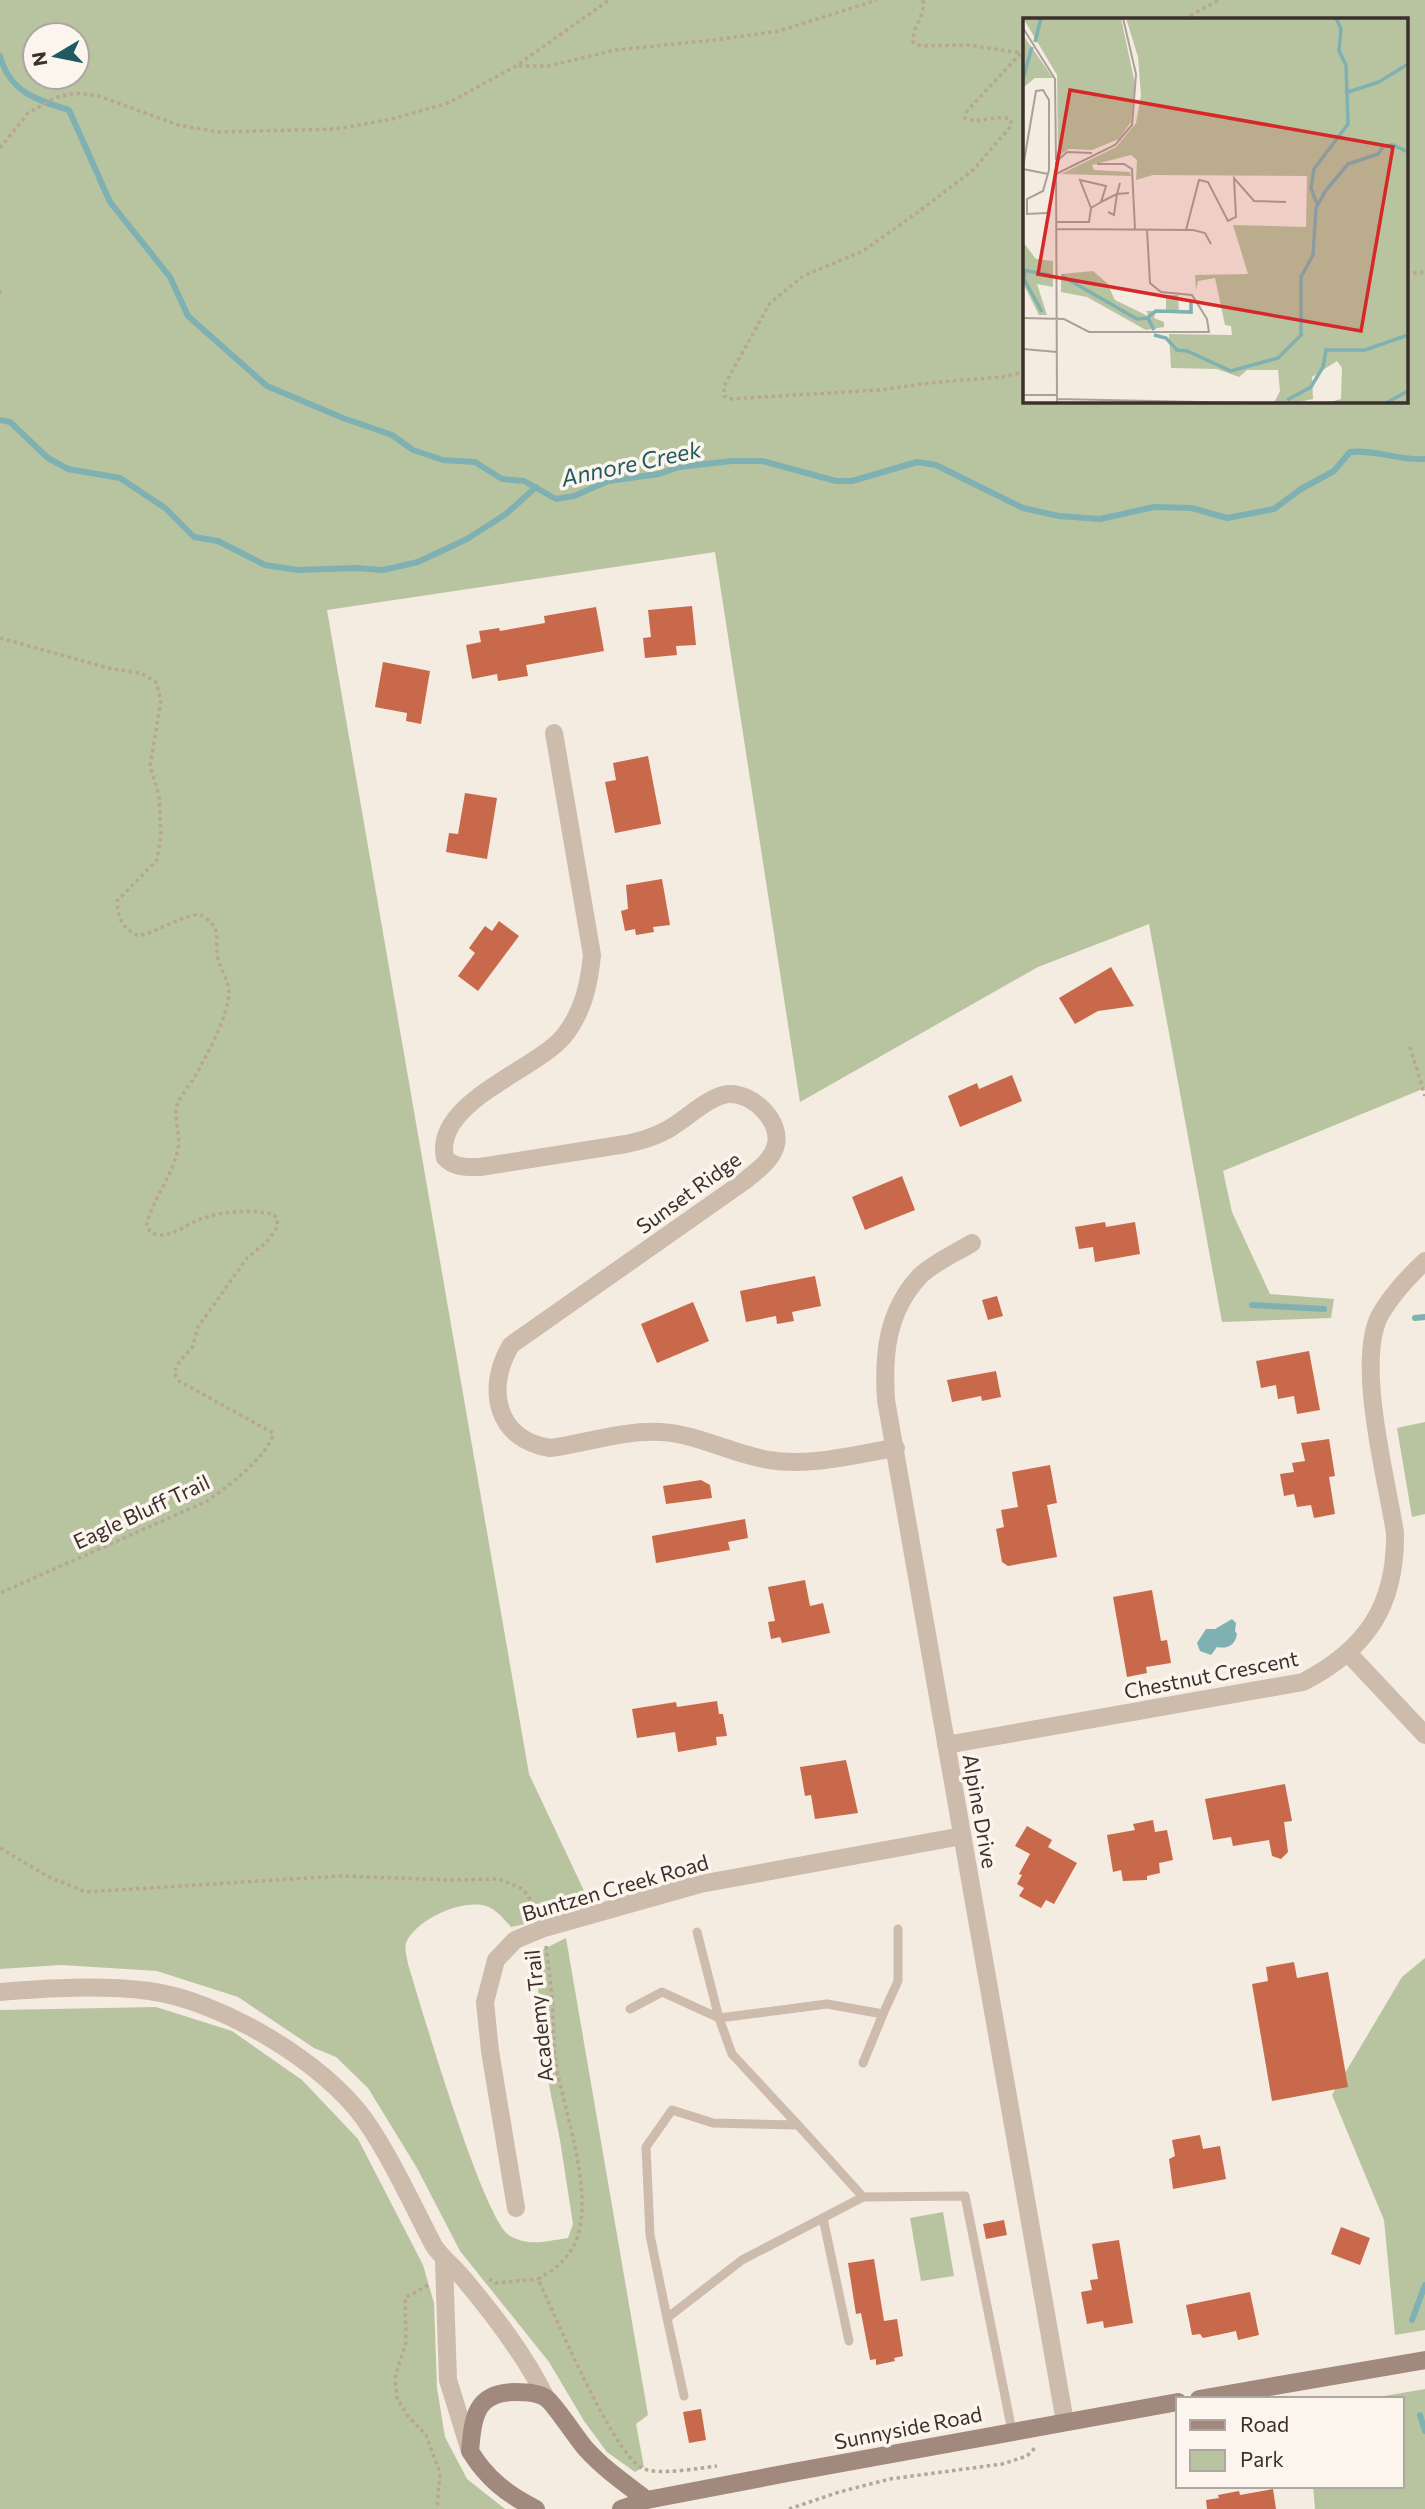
<svg xmlns="http://www.w3.org/2000/svg" width="1425" height="2509" font-family="Commissioner,sans-serif">
  <style>
    .green { fill: #b8c4a0; fill-rule: evenodd }
    .water { fill: #7fb0b2 }
    .lines { fill: none; stroke-linecap: round; stroke-linejoin: round }
    .stream { stroke: #7fb0b2; stroke-width: 6 }
    .building { fill: #c8694b }
    .path { stroke: #b9a596; stroke-width: 3.5; stroke-dasharray: 3.5 3.5; stroke-linecap: butt }
    .lane { stroke: #cdbbac; stroke-width: 9 }
    .street { stroke: #cdbbac; stroke-width: 18 }
    .secondary { stroke: #a18a7d; stroke-width: 18 }
    .labels { text-anchor: middle; dominant-baseline: central; stroke-width: 7; stroke-linejoin: round; paint-order: stroke }
    .street-label { font-size: 21px; fill: #3b302b; stroke: #fbf5ee }
    .water-label { font-size: 23px; font-style: italic; fill: #1f5a5e; stroke: #fbf5ee }
    .inset-river { fill: none; stroke: #7fb0b2; stroke-width: 3.5 }
    .inset-road { fill: none; stroke: #aaa098; stroke-width: 2 }
    .view { fill: #d62828; fill-opacity: 0.15; stroke: #d62828; stroke-width: 3.5 }
    .inset-edge { fill: none; stroke: #3b302b; stroke-width: 3.5 }
  </style>
  <rect width="100%" height="100%" fill="#f4ebe1"/>
  <path class="green" d="M0,0h1425v1088l-202,83 9,41 38,82 64,5 -3,19 -109,4 -73,-398 -111,43 -238,135 -85,-550 -388,58 202,1164 57,121 -56,28 -19,4c-8,-9 -14,-17 -25,-21 -24,-7 -70,13 -80,37 -2,6 1,14 2,21 13,42 75,256 102,272 20,11 36,5 58,2l5,-14 -13,-84 -11,-55 -15,-131 32,-16 82,477 -12,9 8,43 -9,5 -28,-20 -23,-31 -35,-59 -89,-111 -43,-83 -49,-80 -32,-31 -22,-9 -76,-51 -81,-26 -96,-6 -61,4zM1406,19v382h-382v-382zM77,35v42h-42v-42z
    M1425,1422v92l-13,3 -15,-89z
    M1425,1958v372l-30,5 -11,-115 -52,-125 70,-118z
    M156,2007l76,24 70,49 56,59 65,126 11,38 3,85 8,49 22,42 38,30h-505v-499z
    M943,2212l11,64 -33,5 -11,-63z
    M1425,2389v120h-110l-2,-23h89v-87h-35z"/>
  <path class="water" d="M1232,1619l4,4 -1,8 2,3c-2,12 -10,15 -20,13l-6,8 -11,-4 -3,-8 9,-14h9z"/>
  <g class="lines">
    <path class="stream" d="M0,56c9,36 37,44 69,54l41,92 60,75 18,39 79,70 76,32 49,17 21,15 30,10 32,2 27,17 22,2 32,18 18,-3 34,-15 51,-7 20,-7 53,-6h30l74,20h16l65,-19 19,3 87,43 36,8 41,3 54,-12 38,1 35,10 47,-9 27,-20 33,-18 16,-19c26,-3 49,9 75,7
      M0,420l10,2 38,36 20,11 52,9 45,30 29,29 24,4 47,24 33,5 57,-2 28,2 35,-8 49,-23 39,-25 30,-27
      M1252,1305l72,4
      M1415,1318l10,-1
      M1412,2320l13,-35
      M1420,2415l5,16"/>
  </g>
  <path class="building" d="M692,606l4,39 -20,1 1,9 -32,3 -2,-20 8,-1 -3,-27z
    M596,607l8,44 -78,14 2,11 -30,5 -1,-7 -25,5 -6,-34 15,-3 -2,-11 20,-3 1,3 45,-8 -1,-7z
    M383,662l47,9 -9,53 -15,-3 1,-8 -32,-6z
    M648,756l13,68 -46,9 -10,-51 11,-2 -3,-17z
    M465,793l32,5 -10,61 -41,-7 3,-19 9,1z
    M662,879l8,46 -17,2 1,5 -18,3 -1,-6 -10,2 -4,-20 7,-2 -2,-24z
    M499,921l20,15 -41,55 -20,-15 17,-23 -6,-5 16,-22 7,5z
    M1111,967l23,39 -36,5 -23,13 -16,-26z
    M1012,1075l10,26 -62,26 -12,-31 29,-13 2,6z
    M902,1176l13,34 -50,20 -13,-33z
    M1105,1222l1,5 29,-5 5,32 -45,8 -2,-15 -14,2 -4,-22z
    M815,1276l6,30 -29,6 2,9 -17,3 -1,-8 -30,6 -6,-31z
    M997,1296l6,20 -15,4 -6,-20z
    M693,1302l16,39 -52,22 -16,-39z
    M1309,1351l11,59 -23,4 -3,-18 -16,3 -2,-14 -15,3 -5,-27z
    M996,1371l5,26 -19,4 -1,-5 -29,6 -5,-22z
    M1329,1439l6,37 -6,1 6,37 -21,4 -3,-13 -14,2 -3,-13 -10,2 -4,-22 14,-2 -2,-9 13,-2 -4,-18z
    M1050,1465l7,38 -10,2 10,52 -49,9 -6,-4 -6,-33 8,-2 -3,-17 17,-3 -6,-35z
    M701,1480l9,5 2,13 -46,6 -3,-18z
    M745,1519l3,19 -20,4 2,8 -74,13 -4,-27z
    M805,1580l5,26 13,-3 7,30 -48,10 -2,-6 -9,2 -3,-17 7,-1 -7,-34z
    M1152,1590l9,51 6,-1 4,23 -25,4 1,6 -20,4 -14,-80z
    M717,1701l2,13h4l4,22 -11,1 1,8 -39,7 -3,-20 -38,6 -5,-29 44,-7 1,5z
    M846,1760l12,53 -43,6 -4,-24 -6,1 -5,-29z
    M1285,1784l7,37 -8,1 4,30 -7,7 -9,-3 -3,-16 -36,6 -2,-9 -18,3 -8,-41z
    M1153,1820l2,12 12,-2 6,30 -14,3 1,10 -13,3v4l-24,1 -2,-11 -8,2 -6,-37 28,-5 -2,-6z
    M1027,1826l25,14 -4,7 29,16 -23,41 -8,-4 -5,8 -22,-12 5,-8 -7,-4 5,-9 -3,-1 11,-20 -15,-8z
    M1294,1962l3,16 31,-6 20,115 -76,14 -20,-117 16,-3 -2,-14z
    M1200,2135l3,14 17,-3 6,33 -53,10 -4,-30 6,-3 -3,-16z
    M1004,2220l3,15 -21,4 -3,-15z
    M1341,2227l29,11 -10,27 -29,-11z
    M1119,2240l14,83 -29,5 -1,-7 -16,3 -6,-32 11,-2 -2,-10 8,-1 -6,-35z
    M874,2259l10,62 13,-2 6,37 -9,2 1,3 -19,4v-6l-6,1 -9,-47 -5,1 -8,-51z
    M1250,2292l9,43 -21,5 -2,-9 -33,7 -3,-4 -8,1 -6,-30z
    M701,2409l5,31 -17,3 -6,-31z
    M1273,2489l3,20h-69l-1,-9 13,-2 -1,-3 21,-4 1,4z"/>
  <g class="lines">
    <path class="path" d="M923,0c3,15 -11,27 -10,42l8,4 47,-1 53,8 -54,58 -2,7c14,7 30,-4 45,1l2,6 -39,45 -55,42 -55,39 -60,25 -33,27 -46,83v10l5,3 150,-9 59,-8 64,-5 22,-5
      M1184,19l35,-19
      M519,66h29l68,-16 98,-10 65,-9 98,-31
      M0,148l28,-35 29,-16 19,-4 23,3 79,29 41,7 117,-3 56,-10 56,-16 68,-37 93,-66
      M1406,274l19,-2
      M0,290v5
      M0,638l112,31 29,4 15,9 5,18 -11,66 9,29 2,40 -4,25 -40,41c1,18 5,27 22,35 21,-6 38,-18 60,-22 25,14 15,22 19,45 3,12 11,21 11,35 -2,25 -23,62 -35,84 -5,8 -14,18 -17,27 -4,13 4,29 1,43 -5,28 -25,50 -32,78 4,5 6,8 13,9 14,1 25,-9 37,-14 24,-10 51,-12 77,-7l5,5 -2,10 -9,13 -20,16 -49,69 -6,21 -13,14 -5,11 5,8 94,52c-1,20 -50,58 -68,69l-205,91
      M1410,1047l15,49
      M0,1848l49,29 37,15 253,-16 112,4 48,-1 24,10 15,23
      M546,1946c2,18 5,36 6,53 2,22 1,44 4,65 8,49 47,150 11,192 -7,10 -19,17 -29,23 17,36 74,173 104,189 16,8 57,0 75,-2
      M489,2279l7,4 42,-4
      M428,2285l-23,13 1,44 -11,36 2,20 10,17 19,20 14,38 -3,36
      M789,2509l50,-17 51,-13 112,-15 25,-8 10,-10"/>
    <path class="lane" d="M697,1932l22,86 108,-14 56,10 -20,49
      M630,2009l32,-17 57,26 13,36 66,71
      M883,2014l15,-33v-52
      M863,2197l-65,-72 -85,-2 -41,-13 -26,37 4,88 17,83 75,-58 121,-63 102,-1 47,235
      M823,2218l26,123
      M667,2318l17,78"/>
    <path class="street" d="M554,733l38,222c-3,30 -9,57 -28,81 -29,35 -131,66 -119,122 10,10 21,9 35,9l146,-23c15,-3 28,-7 41,-14 18,-10 42,-34 61,-36 24,-2 56,28 47,54 -5,14 -19,23 -29,32l-235,165c-26,43 -15,95 39,103 37,-5 73,-18 111,-16 37,2 71,22 108,28 41,7 86,-6 127,-12
      M972,1243c-16,10 -39,20 -52,33 -33,35 -37,78 -34,124l179,1022
      M1348,1653l77,82
      M946,1745l357,-63c64,-33 93,-77 92,-149 -8,-53 -40,-171 -15,-218 11,-19 29,-39 45,-54
      M0,1992c49,-4 100,-7 149,-1 71,9 175,71 216,129 27,39 47,84 69,126 9,13 20,21 29,32 31,37 62,77 83,120
      M516,2208l-26,-157 -5,-49 11,-42 19,-20 29,-12 156,-44 262,-48
      M444,2261l4,119 22,71"/>
    <path class="secondary" d="M1199,2399l226,-39
      M536,2509c-28,-14 -50,-31 -66,-58 3,-33 5,-59 45,-59 8,0 24,1 31,6 8,5 31,41 40,51 18,20 40,35 61,51
      M621,2509l26,-9 146,-28 385,-70"/>
  </g>
  <g class="labels">
    <g class="street-label">
      <text transform="translate(688 1192) rotate(-36)">Sunset Ridge</text>
      <text transform="translate(141 1511) rotate(-25)">Eagle Bluff Trail</text>
      <text transform="translate(1211 1674) rotate(-11)">Chestnut Crescent</text>
      <text transform="translate(981 1811) rotate(80)">Alpine Drive</text>
      <text transform="translate(615 1887) rotate(-16)">Buntzen Creek Road</text>
      <text transform="translate(538 2016) rotate(-96)">Academy Trail</text>
      <text transform="translate(908 2427) rotate(-11)">Sunnyside Road</text>
    </g>
    <g class="water-label">
      <text transform="translate(631 463) rotate(-12)">Annore Creek</text>
    </g>
  </g>
  <g transform="translate(1023 18)">
    <rect width="385" height="385" fill="#f4ebe1"/>
    <path d="M0,0h98l14,66 -4,38 -12,17 -27,11 -23,-1 -11,7 -1,-81zM103,0h282v385h-81l14,-4 1,-31 -5,-7 -25,16 1,22 -19,4h-20l6,-12 -2,-21h-31l-8,7 -22,-8 -46,-1 -2,-34 63,1 -1,-9 -6,-1 -10,-47 -17,3 -2,9 -1,-15 53,-1 -15,-49 73,2 1,-51 -154,-1 -17,5 1,-20 -6,-5 -39,10 2,5 36,2 1,4 -70,-2 55,-27 20,-24 5,-28 -3,-38zM0,17l30,43h-18l-11,9 -1,33zM0,224l13,17 17,2v26l-16,-3 10,31h-8l-16,-32zM70,253l14,12 8,17 35,17 -4,-6h20v-16h12l1,16h11v-14l3,17 -38,-2 -1,6 10,4v5l-18,3 -59,-33 -26,-5v-18z" fill="#b8c4a0"/>
    <path class="inset-river" d="M12,24l6,-24M0,61l9,-32M322,75l34,-11 29,-18M294,186l-6,-16 3,-19 34,-45 -2,-59 -7,-14 2,-22 -5,-11M0,252l27,5M2,254l-1,7 18,33M39,258l75,43 11,-1 6,12M125,299l8,-6 35,1v-12M131,317l12,3 11,12 10,1 44,20 47,-13 23,-23v-58l12,-22 3,-47 10,-18 22,-26 30,-10 6,-8 9,-1 15,7M264,382l24,-13 12,-20 3,-17h39l43,-15M363,385l22,-12"/>
    <path class="inset-road" d="M0,10l32,51 1,81M44,134l25,1M74,146h27l8,5 3,60M0,149l13,-76 7,-1 6,10v70l-6,21 -16,8v15l20,-1M0,151l25,5M33,156l59,-29 17,-20 4,-51 -13,-56M78,184l16,-8 3,-11M85,194l6,3 3,-21 12,-1M34,204h32l2,-14 -11,-28 26,6 -5,16 -10,6M34,211l136,1 12,3 6,11M163,212l13,-50 9,2 20,39 8,-4 -2,-39 20,23 32,1M0,300l41,1 25,13h120l-2,-13 -15,-24 -31,-3 -11,-9 -3,-54M0,331l34,3M0,377h33M34,381l191,4M34,385l-1,-241 11,-10"/>
    <path class="view" d="M47,72l323,57 -32,184 -323,-57z"/>
    <rect width="385" height="385" class="inset-edge"/>
  </g>
  <rect x="1176" y="2397" width="228" height="91" fill="#fbf5ee" stroke="#aea6a0" stroke-width="2"/>
  <rect x="1190" y="2420" width="35" height="10" fill="#a18a7d" stroke="#aea6a0" stroke-width="2"/>
  <text x="1240" y="2432" font-size="21" fill="#3b302b">Road</text>
  <rect x="1190" y="2450" width="35" height="21" fill="#b8c4a0" stroke="#aea6a0" stroke-width="2"/>
  <text x="1240" y="2467" font-size="21" fill="#3b302b">Park</text>
  <g transform="translate(56 56) rotate(260)"><circle r="33" fill="#fbf5ee" stroke="#aea6a0" stroke-width="2"/>
  <path d="M0-5L12 26L0 18L-12 26Z" fill="#1f5a5e"/>
  <text y="-10" font-size="19" font-weight="bold" text-anchor="middle" fill="#3b302b">N</text>
  </g>
</svg>
